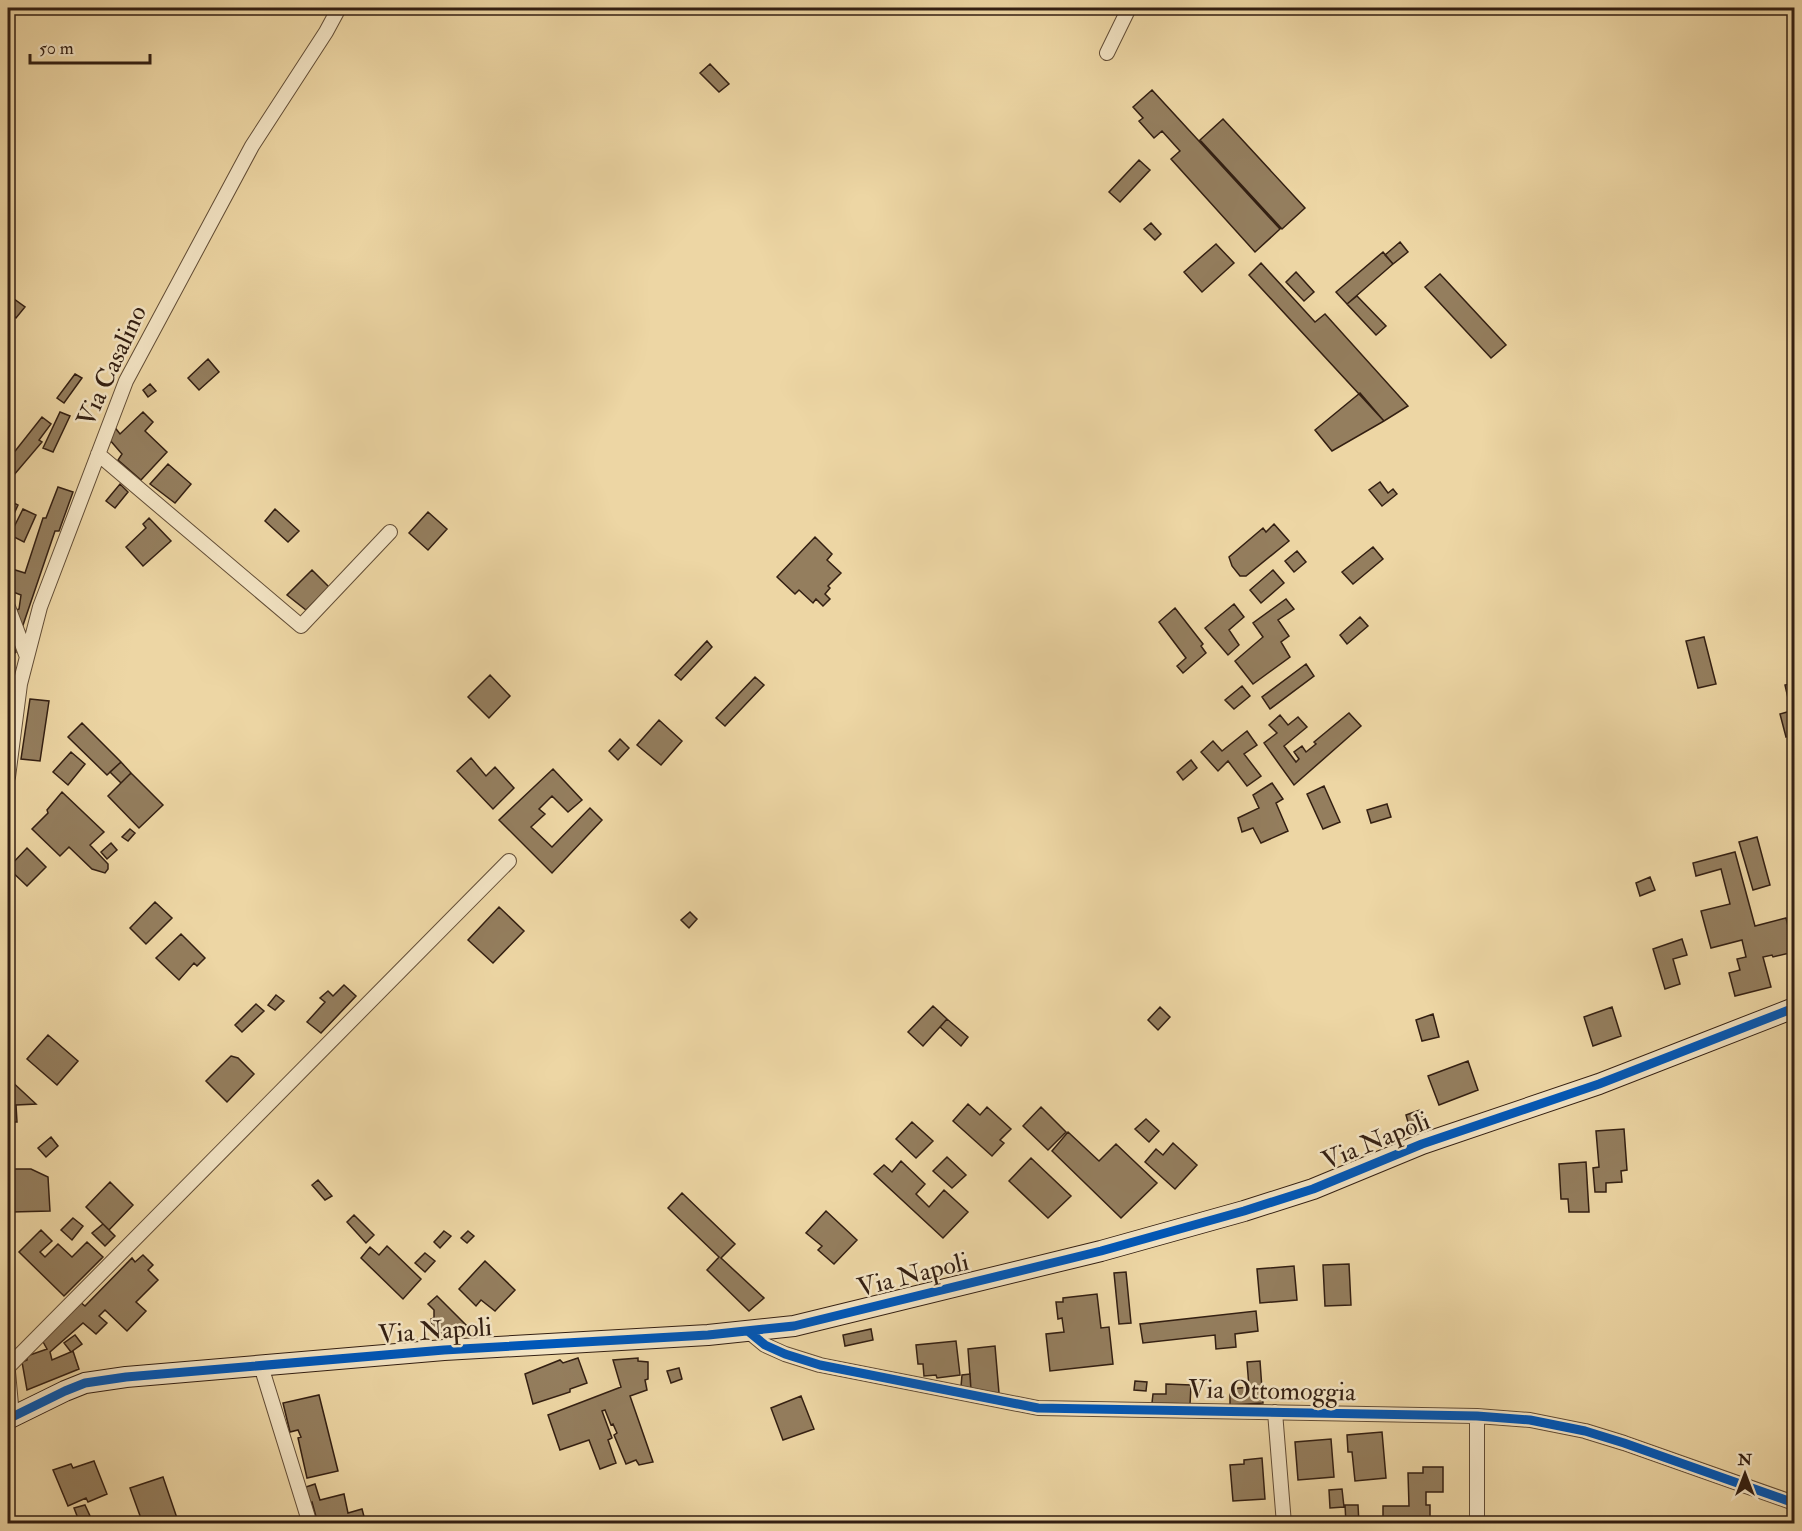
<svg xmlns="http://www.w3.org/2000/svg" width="1802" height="1531" font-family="'IM FELL Double Pica',serif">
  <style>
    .building { fill: #947e5e; stroke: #331f12; stroke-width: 1.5 }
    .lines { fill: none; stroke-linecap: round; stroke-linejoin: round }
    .street-casing { stroke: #624d36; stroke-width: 16 }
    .secondary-casing { stroke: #331f12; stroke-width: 22 }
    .street { stroke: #f3e4c4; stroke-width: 14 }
    .secondary { stroke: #f3e4c4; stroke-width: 20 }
    .cycleway-casing { stroke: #f3e4c4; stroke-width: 13 }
    .cycleway { stroke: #0057b8; stroke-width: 9 }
    .labels { text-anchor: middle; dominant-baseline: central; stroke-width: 5; stroke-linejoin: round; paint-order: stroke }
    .street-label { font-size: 26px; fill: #331f12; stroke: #f3e4c4 }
  </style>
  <rect width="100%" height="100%" fill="#edd6a4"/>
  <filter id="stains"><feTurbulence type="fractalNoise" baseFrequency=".00333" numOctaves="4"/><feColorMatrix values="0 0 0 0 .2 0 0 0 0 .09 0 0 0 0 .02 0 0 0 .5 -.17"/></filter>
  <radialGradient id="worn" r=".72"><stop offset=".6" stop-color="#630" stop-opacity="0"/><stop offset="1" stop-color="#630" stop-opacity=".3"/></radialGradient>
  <path class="building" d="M710,64l19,20 -10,8 -19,-19z
    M1152,90l128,139 -25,23 -84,-93 9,-8 -18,-20 -8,7 -15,-17 4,-3 -10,-11z
    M1223,119l82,89 -23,21 -82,-89z
    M1139,160l11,10 -30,32 -11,-10z
    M1151,223l10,11 -6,6 -11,-11z
    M1400,242l8,10 -15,12 -8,-9z
    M1216,244l18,19 -32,29 -18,-20z
    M1383,252l10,12 -46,40 -11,-12z
    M1261,263l54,59 10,-8 83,92 -24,15 -135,-146z
    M1296,272l18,20 -10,9 -18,-19z
    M1440,274l66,71 -15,13 -66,-71z
    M10,296l15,11 -9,11 -8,-7v-12z
    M1357,296l29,30 -10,9 -29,-31z
    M208,359l11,13 -20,18 -11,-12z
    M75,374l7,4 -18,25 -7,-5z
    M150,384l6,7 -8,6 -5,-7z
    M1360,393l24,28 -52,30 -17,-21z
    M60,412l10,4 -17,36 -10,-4z
    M143,412l10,10 -8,9 22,21 -26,28 -23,-20 4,-6 -13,-15 4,-14 7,9z
    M42,417l9,7 -12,16 3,2 -34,40v-22z
    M168,464l23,20 -16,19 -25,-19z
    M1380,482l8,11 5,-4 4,5 -15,12 -13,-16z
    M120,484l8,8 -13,16 -9,-7z
    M58,487l15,5 -14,39h-4l-33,97 -11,-16 8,-3 2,-14 -13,-5v-9l4,-12 13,4 18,-55h3z
    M10,501l8,4 -10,22v-20z
    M23,509l13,6 -12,27 -14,-7z
    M275,509l24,22 -11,11 -23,-21z
    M428,512l19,17 -19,21 -19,-17z
    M149,518l22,23 -28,25 -17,-19 20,-19 -3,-4z
    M1274,524l15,17 -43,35h-6l-8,-10 -3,-9 34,-29 3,4z
    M815,537l17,17 -5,6 14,13 -13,13 2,2 -5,6 5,5 -7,7 -7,-7 -3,4 -14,-13 -4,4 -18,-17z
    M1373,547l10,12 -30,25 -11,-12z
    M1297,551l9,11 -12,10 -9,-11z
    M312,570l17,17 -23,23 -19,-15z
    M1273,570l11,13 -23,20 -11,-13z
    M1286,599l8,10 -16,11 11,16 -8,6 9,15 -37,27 -18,-23 28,-24 -10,-14z
    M1234,604l10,13 -15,13 10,15 -11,10 -23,-27z
    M1175,608l28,36 -2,2 5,7 -23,20 -6,-7 9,-8 -27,-36z
    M1360,617l8,9 -21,18 -7,-9z
    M9,636l7,16 -8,7v-22z
    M1704,637l12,47 -18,4 -12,-47z
    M707,641l5,6 -31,33 -6,-5z
    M1306,664l8,12 -44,33 -8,-12z
    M490,675l20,21 -21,22 -21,-21z
    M755,677l9,8 -39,41 -9,-8z
    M1794,683v27l-3,1 -6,-26z
    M1242,686l8,10 -16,13 -9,-9z
    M30,699l19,2 -9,60 -19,-2z
    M1794,710v24l-8,3 -6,-23z
    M1349,713l12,13 -67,59 -30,-42 13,-10 -8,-8 11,-10 8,10 10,-8 9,10 -23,19 12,16 3,-3 -5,-7 8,-6 4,6 10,-8 -2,-2z
    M659,720l23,21 -21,24 -24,-20z
    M82,723l39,39 -14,13 -39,-38z
    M1247,731l10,14 -13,9 17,22 -14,10 -19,-25 -10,10 -17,-19 12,-11 9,10z
    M620,739l9,9 -11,12 -9,-9z
    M71,752l14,12 -17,21 -15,-13z
    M471,758l15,18 9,-9 19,21 -21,21 -36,-38z
    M1191,760l6,8 -14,12 -6,-8z
    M121,762l10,11 -10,10 -11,-11z
    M553,769l29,31 -14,12 -16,-16 -13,13 6,5 -14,13 21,20 38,-39 12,12 -50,53 -53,-53z
    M131,773l32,32 -24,23 -31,-32z
    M1272,783l11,16 -7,4 12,28 -27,12 -8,-15 -11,4 -4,-14 21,-10 -6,-13z
    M1324,786l16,36 -17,7 -16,-35z
    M62,792l42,40 -14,13 18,19v5l-3,4 -13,-4 -23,-22 -9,9 -28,-27 16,-16 -1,-3z
    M1387,804l4,13 -20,6 -4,-13z
    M130,829l5,4 -7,8 -6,-4z
    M1757,837l13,48 -17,5 -14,-48z
    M111,843l6,7 -10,9 -6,-7z
    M27,848l19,19 -19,19 -19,-18z
    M1735,852l20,74 31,-8 8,32v2l-21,5 -1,-2 -9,2 8,30 -36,9 -6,-23 11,-3 -3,-11 9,-2 -4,-17 -31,8 -10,-37 29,-7 -9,-35 -25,7 -3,-13z
    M1650,877l5,13 -15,6 -4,-13z
    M155,902l17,16 -26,26 -16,-16z
    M499,907l25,24 -31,32 -25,-23z
    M690,912l7,7 -8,9 -8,-8z
    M181,934l24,24 -8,8 -3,-3 -15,17 -23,-22z
    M1682,939l5,16 -14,4 7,25 -15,5 -12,-40z
    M344,985l12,11 -35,37 -14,-11 18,-20 -5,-4 8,-7 5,5z
    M276,995l8,6 -9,9 -7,-5z
    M256,1004l8,7 -22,21 -7,-7z
    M933,1006l14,13 -24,27 -15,-14z
    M1160,1007l10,10 -12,13 -10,-10z
    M1612,1007l9,29 -28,10 -9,-29z
    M1433,1014l6,23 -17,4 -6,-21z
    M947,1019l21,18 -7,9 -21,-19z
    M48,1035l30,26 -21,24 -30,-26z
    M231,1056l7,2 16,16 -27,28 -21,-21z
    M1794,1060v34h-3l-2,-33z
    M1468,1061l10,29 -39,15 -11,-29z
    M8,1078l28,26 -20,1 1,17h-9z
    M968,1104l12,11 7,-8 24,22 -11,11 4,3 -12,13 -39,-35z
    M1792,1106h2v29z
    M1041,1107l25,25 -18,18 -25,-24z
    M1420,1110l5,15 -15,4 -4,-14z
    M1146,1119l13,12 -10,11 -14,-13z
    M912,1122l21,19 -17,17 -20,-19z
    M1624,1129l3,41 -6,1 1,11 -16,1v9h-11l-2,-24 6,-1 -3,-36z
    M1068,1132l31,29 17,-17 41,39 -36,35 -69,-67z
    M51,1137l7,9 -12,11 -8,-9z
    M1173,1143l24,22 -22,24 -30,-27 11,-13 7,6z
    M947,1157l19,18 -14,13 -19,-17z
    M1031,1158l40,38 -23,22 -39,-37z
    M901,1161l24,23 -9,10 13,13 15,-17 24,22 -25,26 -69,-64 10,-9 8,7z
    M1586,1162l3,50h-20l-1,-13h-7l-2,-35z
    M10,1169h21l17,8 2,34 -38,1z
    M318,1180l14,16 -7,4 -13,-15z
    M110,1182l23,23 -24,25 -23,-23z
    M682,1193l53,51 -14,14 43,40 -15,13 -42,-41 12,-13 -51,-49z
    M826,1211l31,29 -23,24 -16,-14 4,-4 -16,-13z
    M354,1215l20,20 -8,8 -19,-21z
    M73,1218l10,8 -11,14 -11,-10z
    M103,1224l12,12 -10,10 -13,-13z
    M41,1230l11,11 -12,11 5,5 13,-13 14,13 15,-15 16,15 -39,39 -45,-44z
    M444,1231l7,5 -11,12 -6,-6z
    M468,1231l6,5 -7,7 -6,-5z
    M387,1246l34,33 -18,20 -42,-41 9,-11 9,8z
    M425,1253l10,8 -10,11 -10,-9z
    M143,1255l10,10 -5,5 10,10 -22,22 10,9 -19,20 -22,-21 -6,6 8,7 -11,11 -13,-11 -33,29 2,8 21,-9 6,18 -52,21 -5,-28 5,-2v-4l20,-7 -5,-9 38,-38 5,4 47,-48 3,4z
    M485,1261l30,29 -20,21 -14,-11 -5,6 -17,-17z
    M1349,1264l2,41 -26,1 -2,-41z
    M1294,1266l3,34 -37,3 -3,-34z
    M1126,1272l5,51 -12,1 -5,-51z
    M1097,1294l4,34 8,-1 4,37 -63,7 -4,-37 18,-2 -2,-14 -4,1 -2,-17h7v-4z
    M437,1296l33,33 -37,5 -2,-15 3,-1v-8l-6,-6z
    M1256,1311l2,20 -23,3 1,13 -20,2 -1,-14 -72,8 -3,-19z
    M871,1329l2,11 -28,6 -2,-11z
    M75,1335l7,9 -11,8 -7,-9z
    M956,1341l4,34 -23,3 -1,-3 -12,1 -1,-12h-5l-2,-19z
    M995,1346l4,47 -28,-3 -3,-41z
    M578,1358l9,25 -17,6v3l-37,12 -8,-30 35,-14 3,3z
    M638,1358v3l10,1v17l-3,1 2,10 -17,6 23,66 -14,3 -3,-5 -10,4 -12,-29 3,-2 -4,-9 -2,1 -6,-15 -3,1 10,27 -4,2 8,23 -16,6 -11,-29 -29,10 -12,-35 73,-28 -8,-27z
    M1260,1361l3,42 -33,2v-16l19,-2 -2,-25z
    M679,1368l3,11 -11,4 -4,-12z
    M970,1374l1,16 -10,-3 1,-12z
    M1135,1381l12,1 -1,9 -12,-1z
    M1166,1384l25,1 -1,19 -38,-1 1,-9h13z
    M319,1395l19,76 -31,7 -9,-40 3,-1 -3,-7 -8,2 -7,-29z
    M801,1396l13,33 -31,11 -12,-32z
    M1382,1432l4,46 -31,3 -3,-29h-4l-1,-17z
    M1331,1439l3,38 -36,3 -3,-38z
    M1262,1458l3,41 -32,2 -3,-36 14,-1v-4z
    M94,1461l13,33 -19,8 -2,-4 -18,8 -15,-36 18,-6 2,4z
    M1423,1467h20v25h-17v13h4v19h-47v-18h26l-1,-33h15z
    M163,1477l16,47h-36l-13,-36z
    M315,1484l5,16 24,-6 4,19 14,-4 4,15h-48l-6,-22 -4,2 -5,-16z
    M1342,1489l2,18 -14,1 -1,-18z
    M85,1505l5,11 -11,5 -5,-13z
    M1345,1505h13l1,19h-13z
    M1345,1521v3h-16v-2z"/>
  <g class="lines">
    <g class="street-casing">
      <path id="street" d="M1107,53l22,-45
        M98,454l203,172 89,-94
        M8,607l19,50
        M8,777l12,-93 20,-77 86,-226 126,-235 74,-114 13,-24
        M748,1331l17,14 20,9 35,11 218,43 439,8 53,4 55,11 39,12 170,60
        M261,1366l49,158
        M8,1367l501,-506
        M8,1372l4,44
        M1275,1412l9,112
        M1477,1524v-108"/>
    </g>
    <g class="secondary-casing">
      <path id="secondary" d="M8,1419l57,-28 20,-8 41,-6 318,-27 264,-15 86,-9 307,-75 143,-40 69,-22 109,-45 177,-60 195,-76"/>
    </g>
    <use href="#street" class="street"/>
    <use href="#secondary" class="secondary"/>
    <g class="cycleway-casing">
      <path id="cycleway" d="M748,1331l17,14 20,9 35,11 218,43 439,8 53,4 55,11 39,12 170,60
        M8,1419l57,-28 20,-8 41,-6 318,-27 264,-15 86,-9 307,-75 143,-40 69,-22 109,-45 177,-60 195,-76"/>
    </g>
    <use href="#cycleway" class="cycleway"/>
  </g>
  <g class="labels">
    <g class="street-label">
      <text transform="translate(112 366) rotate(-65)">Via Casalino</text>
      <text transform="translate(1376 1141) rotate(-22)">Via Napoli</text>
      <text transform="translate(913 1275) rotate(-14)">Via Napoli</text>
      <text transform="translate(435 1331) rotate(-4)">Via Napoli</text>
      <text transform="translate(1272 1391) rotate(1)">Via Ottomoggia</text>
    </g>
  </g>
  <rect width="1802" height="1531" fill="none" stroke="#edd6a4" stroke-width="30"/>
  <rect x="9" y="9" width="1784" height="1513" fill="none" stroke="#331f12" stroke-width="3"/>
  <rect x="15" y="15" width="1772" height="1501" fill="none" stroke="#331f12" stroke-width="1.5"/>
  <g transform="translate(1745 1474)" stroke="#f3e4c4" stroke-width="4.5" paint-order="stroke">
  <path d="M0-4.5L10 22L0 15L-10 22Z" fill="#331f12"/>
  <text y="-9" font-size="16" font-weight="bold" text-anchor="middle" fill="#331f12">N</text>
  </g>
  <path d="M30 54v9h120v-9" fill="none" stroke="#331f12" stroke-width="3"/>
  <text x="39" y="54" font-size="18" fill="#331f12" stroke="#f3e4c4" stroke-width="4.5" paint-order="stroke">50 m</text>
  <rect width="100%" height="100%" filter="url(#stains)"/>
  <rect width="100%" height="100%" fill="url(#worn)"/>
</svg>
